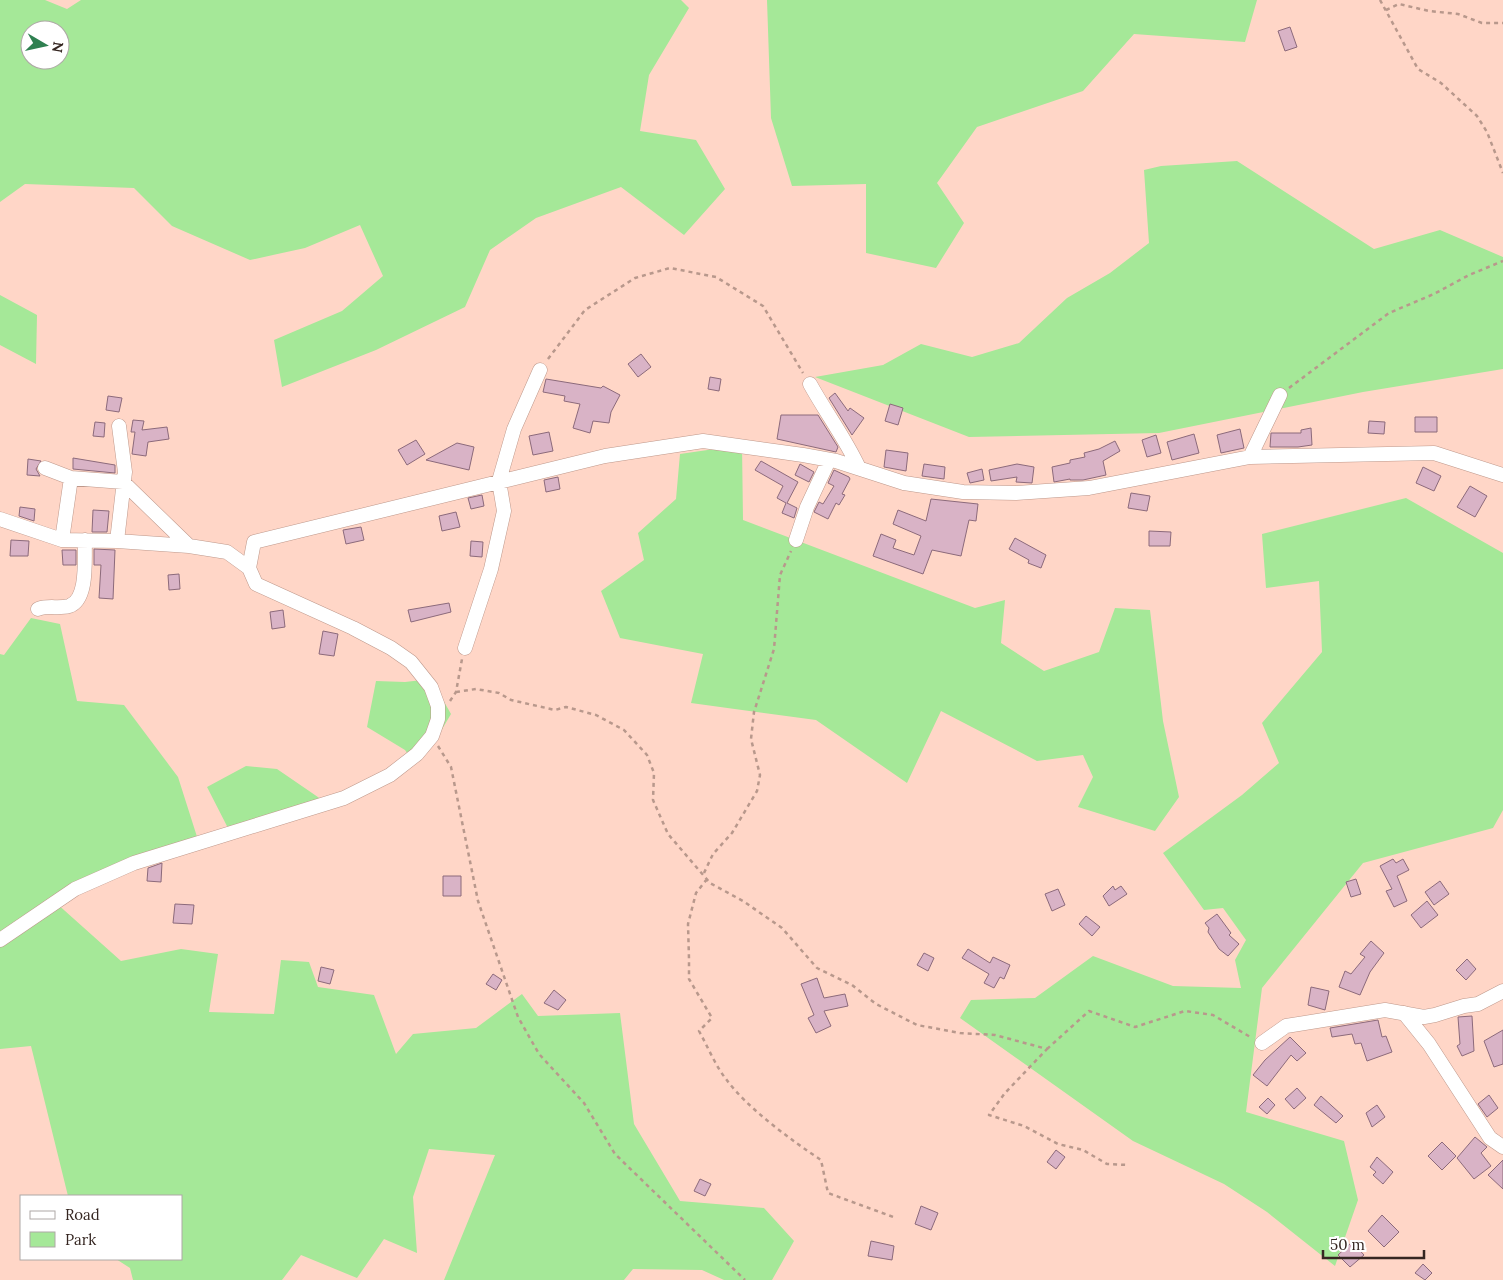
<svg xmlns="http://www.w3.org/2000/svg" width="1503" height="1280" font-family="Lora,serif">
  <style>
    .green { fill: #a5e898; fill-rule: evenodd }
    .building { fill: #d9b3c6; stroke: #8c6a7b }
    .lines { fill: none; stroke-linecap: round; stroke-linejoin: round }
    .minor-casing { stroke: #be988b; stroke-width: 15 }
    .path { stroke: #b8988c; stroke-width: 2.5; stroke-dasharray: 4 4; stroke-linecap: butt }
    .minor { stroke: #fff; stroke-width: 14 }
  </style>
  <rect width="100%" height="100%" fill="#ffd6c7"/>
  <path class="green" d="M0,0h45l22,9 14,-9h600l8,8 -40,67 -9,56 56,9 29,49 -41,46 -63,-48 -85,31 -46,32 -25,57 -89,43 -94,37 -8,-47 68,-29 41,-35 -23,-51 -55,23 -55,12 -78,-34 -38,-38 -109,-4 -25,18zM30,30h30v30h-30z
    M767,0h490l-12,42 -111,-8 -51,57 -106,36 -40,56 27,40 -28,45 -70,-15v-69l-74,2 -21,-68z
    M1237,161l137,88 66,-19 63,27v112l-140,23 -204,41 -190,4 -154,-60 68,-12 38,-21 51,13 47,-14 48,-45 43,-25 39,-30 -5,-73 17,-4z
    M0,295l37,20 -1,49 -36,-19z
    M742,445l1,75 232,88 30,-8 -4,43 43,28 55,-19 16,-44 35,2 13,111 16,76 -24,34 -77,-24 15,-30 -10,-22 -46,6 -96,-50 -34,72 -91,-63 -125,-17 12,-49 -83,-16 -19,-47 43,-31 -6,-27 38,-34 4,-45z
    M1406,498l97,55v257l-10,18 -130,35 -101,125 -16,124 98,29 14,59 -23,66 -68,-54 -43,-28 -91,-43 -173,-123 11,-18 64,-2 58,-42 80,30 68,2 -6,-28 11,-20 -23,-32 -19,2 -41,-57 79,-58 37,-32 -17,-40 60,-71 -3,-71 -53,7 -4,-54z
    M31,618l29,6 17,77 47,4 54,72 21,66 -144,59 66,59 60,-12 37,5 -9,58 65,2 7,-54 28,2 9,25 56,8 22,59 17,-20 63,-6 46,-34 16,22 82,-3 14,111 46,77 84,7 30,33 -22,39h-48l-22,-10 -69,-1 -9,11h-180l51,-125 -66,-6 -16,48 4,56 -33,-14 -27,39 -56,-23 -19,25h-149l-3,-12 -14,-9h65v-63h-113l-37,-150 -31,3v-395l4,1z
    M431,679l20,35 -13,22 -24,27 -9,-13 -38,-23 9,-46 29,1z
    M246,766l31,3 54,37 -101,26 -23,-45z"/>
  <path class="building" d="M1290,27l7,20 -12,4 -7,-20z
    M641,354l10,13 -13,10 -10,-13z
    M710,377l11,2 -2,12 -11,-2z
    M546,379l55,9 2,-2 17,9 -9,17 -2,11 -16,-2 -3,12 -17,-5 7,-24 -16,-3 1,-5 -22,-4z
    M835,393l13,18 2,-3 14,10 -12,17 -23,-37z
    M108,396l14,2 -3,14 -13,-2z
    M890,404l13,4 -5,17 -13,-4z
    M781,415h37l20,32 -2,5 -59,-13z
    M1415,417h22v15h-22z
    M133,420l11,1 -2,9 25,-3 2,12 -21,3 -2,14 -14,-2 3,-22h-4z
    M1369,421l16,1 -1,12 -16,-1z
    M95,422l10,1 -1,14 -11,-1z
    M1311,428l1,17 -14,2h-28l1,-14h30v-3z
    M1240,429l4,19 -23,5 -4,-18z
    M549,432l4,19 -20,4 -4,-19z
    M1194,434l5,19 -27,7 -5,-18z
    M1156,435l5,18 -14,4 -5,-17z
    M416,440l9,14 -18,11 -9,-15z
    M1115,441l5,10 -17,10 3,14 -23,5h-13v-1l-16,3 -2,-15 18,-4v-3l15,-3 -1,-4 15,-4z
    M457,443l17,4 -5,23 -43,-10z
    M886,450l22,3 -2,18 -22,-4z
    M73,458l42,7v8l-42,-4z
    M28,459l13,2 -5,8 4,7 -13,-1z
    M761,461l37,21 -11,21 10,5 -3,10 -12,-5 4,-10 -9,-5 6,-12 -28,-16z
    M800,464l14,8 -5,10 -14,-7z
    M924,464l21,3 -1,12 -22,-3z
    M1017,464l17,3 -2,16 -16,-1 1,-5 -26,4 -2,-11z
    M1423,467l18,9 -7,15 -18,-8z
    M982,469l2,11 -14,3 -3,-10z
    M834,470l15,7 1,2 -8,15 3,1 -6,10 -3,-2 -8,16 -14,-7 5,-10 4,2 11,-18 -6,-3z
    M558,477l2,12 -14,3 -2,-12z
    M1470,486l17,10 -12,21 -18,-10z
    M1131,493l19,3 -3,15 -19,-3z
    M482,495l2,11 -13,3 -3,-11z
    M931,499l47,5 -2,17 -7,-1 -8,36 -29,-6 -9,24 -50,-18 8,-22 15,6 -3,8 21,7 7,-19 -28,-12 5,-14 28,11z
    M20,507l15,2 -1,12 -15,-5z
    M93,510l16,1 -2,21h-15z
    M456,512l4,15 -18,4 -3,-15z
    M361,527l3,13 -18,4 -3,-14z
    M1149,531l22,1 -1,14h-21z
    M1015,538l31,17 -5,13 -13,-5 1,-3 -20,-11z
    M11,540l18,1 -1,15h-18z
    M471,541l12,1 -1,15 -12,-1z
    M94,549l21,1 -2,49 -14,-1 2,-33h-7z
    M62,550h14v15h-13z
    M179,574l1,15 -11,1 -1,-15z
    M449,603l2,9 -40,10 -3,-12z
    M283,610l2,17 -13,2 -2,-17z
    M323,631l15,3 -4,22 -15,-2z
    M1393,859l3,4 7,-4 6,11 -12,6 10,25 -13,6 -8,-16 6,-2 -12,-23z
    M162,863l-1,19 -14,-1 1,-13z
    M443,876h18v20h-18z
    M1356,879l5,15 -10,3 -5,-15z
    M1440,881l9,13 -15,11 -9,-13z
    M1113,886l2,4 6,-4 6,8 -18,12 -6,-10z
    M1058,889l7,16 -13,6 -7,-17z
    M1427,901l11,14 -17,13 -10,-13z
    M175,904l19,1 -2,19 -19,-1z
    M1217,914l14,19 -2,2 10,9 -11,12 -9,-7 -11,-17 1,-4 -4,-5z
    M1086,916l14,11 -8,9 -13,-12z
    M1371,941l13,12 -14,19 -10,23 -21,-8 6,-16 6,3 14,-17 -5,-3z
    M968,949l22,14 3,-6 17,8 -6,14 -4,-2 -6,11 -10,-5 5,-9 -27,-16z
    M924,953l10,5 -6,13 -11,-6z
    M1467,959l9,10 -10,11 -10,-10z
    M321,967l13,3 -4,14 -12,-3z
    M493,974l9,6 -6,10 -10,-6z
    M817,978l7,20 21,-4 3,12 -24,5 7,15 -15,7 -8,-15 6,-3 -13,-31z
    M1311,987l18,4 -4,19 -17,-5z
    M554,990l12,10 -8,10 -14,-7z
    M1472,1016l2,35 -12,5 -5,-10 3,-2 -2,-27z
    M1378,1020l4,17 4,-1 6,16 -25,9 -6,-18 -6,1 -3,-10 -20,3 -2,-9z
    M1503,1030v34l-9,3 -10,-26z
    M1290,1037l16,16 -9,8 -6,-6 -24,31 -14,-11 12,-15z
    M1297,1088l9,10 -12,11 -9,-10z
    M1489,1095l9,13 -11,9 -9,-13z
    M1321,1096l22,20 -7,7 -22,-18z
    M1268,1098l7,7 -8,9 -8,-7z
    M1377,1105l8,12 -13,10 -6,-14z
    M1475,1137l12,10 -6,6 10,13 -17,13 -17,-21z
    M1442,1142l14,14 -14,14 -14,-14z
    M1056,1150l9,7 -9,12 -9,-7z
    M1377,1157l16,15 -10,12 -10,-9 3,-3 -6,-5z
    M1503,1160v29l-15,-14z
    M700,1179l11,5 -6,12 -11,-5z
    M921,1206l17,7 -7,17 -16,-6z
    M1382,1215l17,17 -15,15 -16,-16z
    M871,1241l23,5 -2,14 -24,-4z
    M1352,1242l12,13 -14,12 -12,-12z
    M1423,1264l9,9 -7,7 -10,-7z"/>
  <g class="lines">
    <g class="minor-casing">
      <path id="minor" d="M810,384c16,29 35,54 49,84
        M1250,457l30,-62
        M45,468l26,10 52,4 66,64
        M0,519l62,21 55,1 72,5 38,6 22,16
        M62,540l9,-62
        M796,540l11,-33 22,-47
        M117,541l8,-69 -6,-46
        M38,609c11,-4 20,0 31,-3 20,-6 15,-50 16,-66
        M465,648l26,-79 13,-58 -5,-30 15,-52 26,-59
        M0,940l75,-51 59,-26 210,-65 46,-23 27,-21 15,-18 6,-17v-13l-7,-19 -20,-25 -20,-14 -38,-20 -97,-44 -7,-16 5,-26 351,-86 98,-15 100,14 33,6 68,22 59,9 53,1 73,-5 161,-31 184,-4 69,22
        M1404,1013l25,31 61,94 13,9
        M1262,1043l24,-17 99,-16 39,7 11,-2 29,-9 14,-2 25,-13"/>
    </g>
    <path class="path" d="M1380,0l38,69 23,14 36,33 10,16 16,41
      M1386,10l13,-6 30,7 29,3 24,9h21
      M548,359l37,-49 50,-32 35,-10 46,9 47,29 40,67
      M1289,388l100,-75 45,-19 35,-19 34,-14
      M456,692l20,-3 23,4 12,7 44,10 11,-3 30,8 28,15 23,25 7,18 -1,27 15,34 42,49 33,18 39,27 35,40 35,17 24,19 41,21 43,8 35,2 52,14 -42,44 -16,22 35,11 34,18 25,6 24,14 22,1
      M450,701l6,-9 6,-33
      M438,746l13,21 27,134 40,116 21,37 45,49 31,51 130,126
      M704,873l9,-19 19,-21 25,-42 3,-16 -9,-36 3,-27 20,-63 6,-74 11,-24
      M707,879l-11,14 -8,31 1,35v20l23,39 -13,13c9,16 16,34 27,48 21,29 65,61 95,81l7,33 68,25
      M1047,1049l42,-38 46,16 50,-16 28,4 39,23"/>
    <use href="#minor" class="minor"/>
  </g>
  <rect x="20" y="1195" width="162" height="65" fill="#ffffff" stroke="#aea8a6"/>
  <rect x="30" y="1211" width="25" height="8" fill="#ffffff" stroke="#aea8a6"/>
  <text x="65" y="1220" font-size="15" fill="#352621">Road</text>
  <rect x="30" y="1232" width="25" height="15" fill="#a5e898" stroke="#aea8a6"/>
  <text x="65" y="1245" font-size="15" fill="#352621">Park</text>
  <g transform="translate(45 45) rotate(99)"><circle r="24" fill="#ffffff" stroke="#aea8a6"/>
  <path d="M0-4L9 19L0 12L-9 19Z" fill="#2f8051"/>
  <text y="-8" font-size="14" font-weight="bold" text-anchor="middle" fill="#352621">N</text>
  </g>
  <path d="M1323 1250v8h101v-8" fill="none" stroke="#352621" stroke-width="2.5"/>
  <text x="1330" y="1250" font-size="15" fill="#352621" stroke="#ffffff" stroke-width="4" paint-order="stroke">50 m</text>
</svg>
